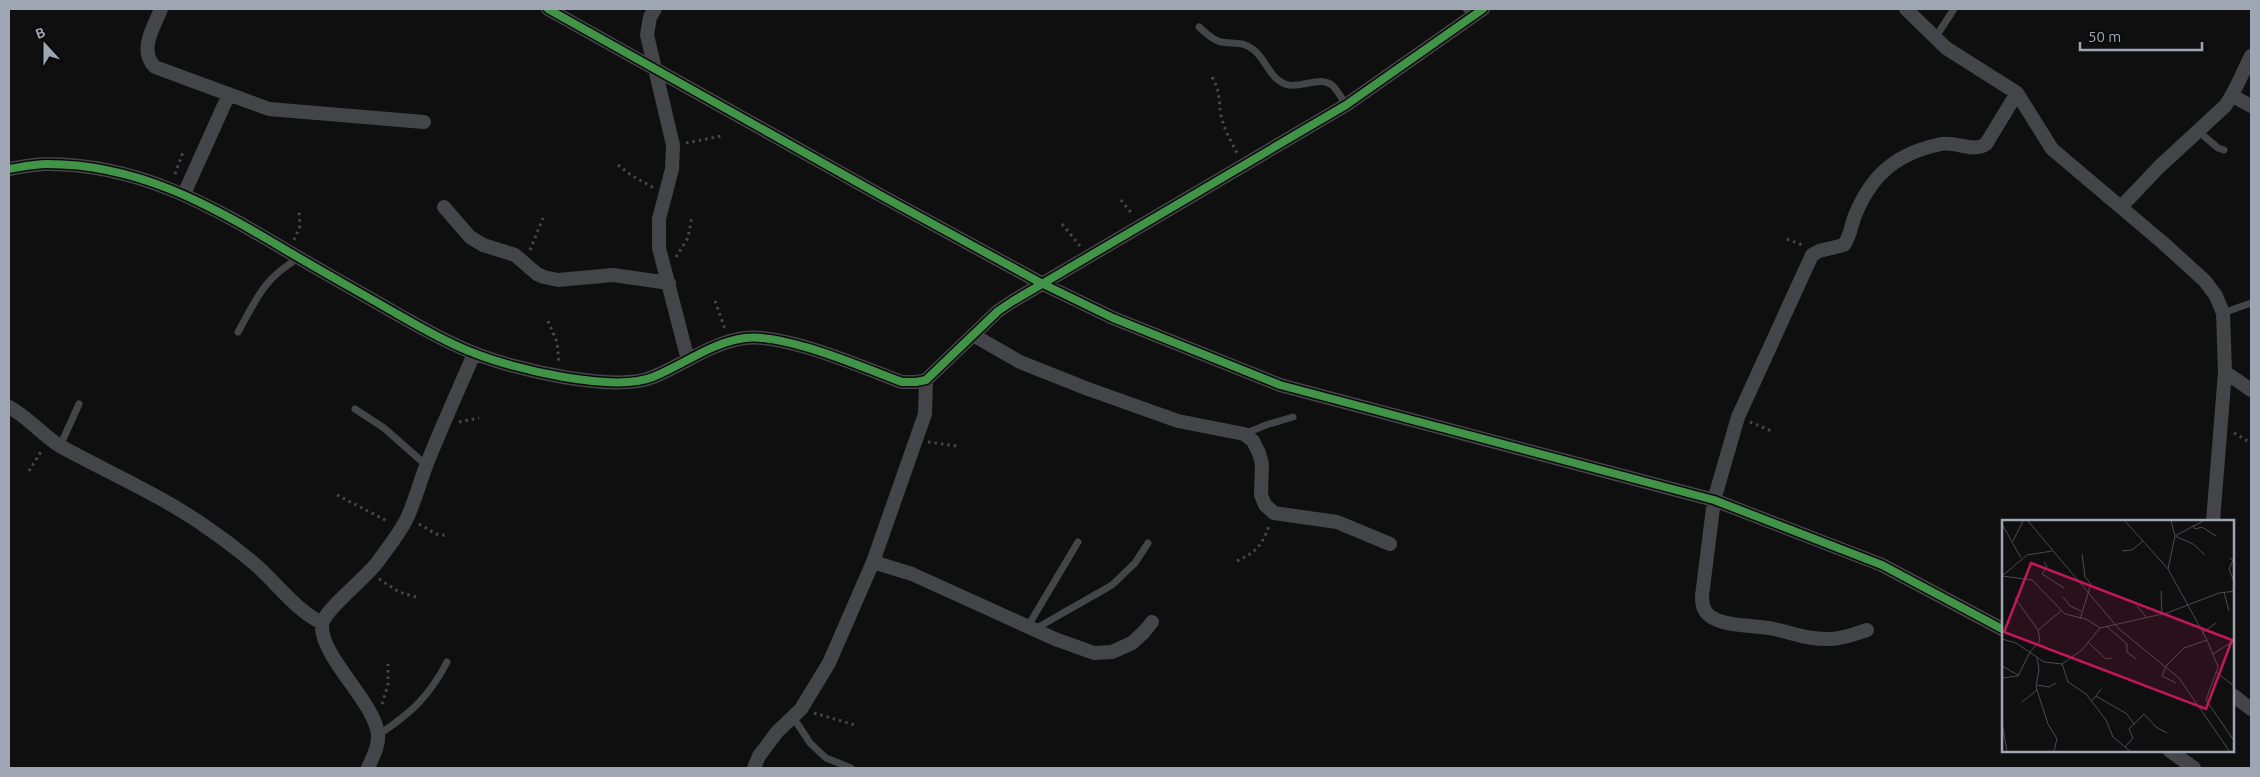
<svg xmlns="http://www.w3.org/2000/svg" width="2260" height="777" font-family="Ubuntu,sans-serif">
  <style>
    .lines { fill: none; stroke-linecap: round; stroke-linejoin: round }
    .path { stroke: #45474b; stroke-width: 3; stroke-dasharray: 2.5 4; stroke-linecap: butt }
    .lane { stroke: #444549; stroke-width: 7 }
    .street { stroke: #444549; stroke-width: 14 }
    .cycleway-casing { stroke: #0a0a0b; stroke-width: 11 }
    .cycleway { stroke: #419447; stroke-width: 8 }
    .inset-road { fill: none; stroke: #494b51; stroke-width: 1 }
    .view { fill: #c2185b; fill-opacity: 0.15; stroke: #c2185b; stroke-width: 2.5 }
    .inset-edge { fill: none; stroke: #9fa6b3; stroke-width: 2.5 }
  </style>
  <rect width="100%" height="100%" fill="#0f0f10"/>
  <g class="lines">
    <path class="path" d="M1212,77c8,14 7,24 9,39 3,13 10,25 16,37
      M686,143l36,-7
      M618,165l13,10 23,13
      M175,174l8,-22
      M1121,200l11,14
      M1062,224l18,22
      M1787,239l15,6
      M294,240l6,-14 -1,-16
      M530,250l13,-32
      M676,257l12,-19 4,-22
      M715,301l10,28
      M548,321l9,21 2,21
      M459,422l20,-4
      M1750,422l24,10
      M2234,433l17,10
      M928,442l29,4
      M29,471l13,-21
      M337,495l52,27
      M419,524l17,10 13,2
      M1237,561c20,-10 24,-14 32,-35
      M379,579l20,13 17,5
      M382,704l6,-19v-21
      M814,713l41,12"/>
    <path class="lane" d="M1466,9l7,7
      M1199,27c7,6 13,13 22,15 13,2 22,-1 33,8 13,11 16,30 34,35 15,3 33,-10 45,1 5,5 9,13 13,19
      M1935,38l19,-29
      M2198,131l20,17 6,2
      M2223,313l28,-10
      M238,332c19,-34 26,-54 61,-74
      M355,409l29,19 42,37
      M1244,434l22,-9 27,-8
      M60,446l19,-42
      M1028,626l50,-84
      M1035,629l77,-44 23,-22 13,-20
      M793,717l17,26 16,15 25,10
      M378,735c32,-21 51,-38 69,-73"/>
    <path class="street" d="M161,9c-7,18 -23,41 -6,58l114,42 155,13
      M548,9l332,186 161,88 72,35 167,67 434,115 168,65 122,65
      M655,9l-5,8 -3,18 26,110 -1,24 -13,50v29l29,112
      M1906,9l40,39 71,45 35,56 110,93 43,39 11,15 7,17 2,59 -12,149
      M2233,96l18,10
      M9,169c12,-2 25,-5 38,-5 90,0 162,40 237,85 37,22 75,43 113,65 25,14 50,29 77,39 39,16 140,40 179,24 30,-12 59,-35 92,-39 40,-5 119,30 157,44h14l10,-2 72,-69 15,-10 333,-196 137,-96
      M184,194l45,-100
      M2122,206l37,-39 66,-61c11,-15 17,-33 26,-50
      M444,207l26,30 13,8 32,10 22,19 7,3 14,3 55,-5 56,8
      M973,335l47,27 68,27 90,32 66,13 9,7 6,12 3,11 -1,31 4,10 9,8 63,9 53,22
      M2225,372l26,18
      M9,407c19,10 32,27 51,39 49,27 103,50 149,83 16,11 33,24 48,37 21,19 39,44 65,57
      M873,562l39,12 143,65 39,14 18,-1 20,-9 12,-11 8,-10
      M1867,630c-12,4 -24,9 -37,9 -20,1 -37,-6 -56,-10 -18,-4 -50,-2 -64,-13 -7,-5 -8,-12 -8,-20l12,-96 24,-83 74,-162 7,-4 25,-6c7,-10 7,-21 12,-32 17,-40 42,-60 85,-69 16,-3 32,9 45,0l31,-51
      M2234,696l17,13
      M2170,751l24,17
      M368,768c4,-10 11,-21 10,-32 -1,-32 -58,-79 -56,-111 1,-15 46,-48 57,-65 10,-14 22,-28 29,-44 7,-16 12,-34 18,-50 15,-38 32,-75 48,-112
      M754,768l5,-12 18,-24 24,-23 28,-46 44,-101 52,-148 1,-34"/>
    <g class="cycleway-casing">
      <path id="cycleway" d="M548,9l332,186 161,88 72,35 167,67 434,115 168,65 122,65
        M9,169c12,-2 25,-5 38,-5 90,0 162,40 237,85 37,22 75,43 113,65 25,14 50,29 77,39 39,16 140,40 179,24 30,-12 59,-35 92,-39 40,-5 119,30 157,44h14l10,-2 72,-69 15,-10 333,-196 137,-96"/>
    </g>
    <use href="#cycleway" class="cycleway"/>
  </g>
  <g transform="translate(2002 520)">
    <rect width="232" height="232" fill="#0f0f10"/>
    <path class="inset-road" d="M26,1l91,108 60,49 51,74M123,1l43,48 39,71 11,27 -12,33 29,42M0,4l19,34M191,5l2,4 7,-2 14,9M173,16l18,8 12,11M173,16l28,-15M11,21l10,-20M120,31l10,-1 11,-9M227,38l4,2 -4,9 6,15M42,42l3,5 -5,7 22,14M166,49l7,-33 -4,-15M0,56l30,4 33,34 21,5 14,9 67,-15 52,-20 16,-2M0,56l25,-21 25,-4M159,71l1,24M222,72l5,19M61,77l7,9 11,5M13,78l23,32M135,86l10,12M78,99l11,-35 -6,-7 -3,-23M104,106l21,18v8l9,7M200,113l14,-10M0,119l14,4 28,19 18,2 20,-14 18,-22M87,123l17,16 6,-1M211,134l22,-14M35,138l2,11 -3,18 12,37 9,15 -3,12M60,144l6,18 18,12 20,26 7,17 18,15M0,146l16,9M214,152l19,15M0,158l16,-2 12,-24 10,-11 -2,-11 23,-19M174,163l-14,-7 4,-10 18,-18 23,-8M34,165l13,2 7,-4M94,176l31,18 7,10M90,181l9,-12M20,182l15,-12M0,202l5,30M123,227l8,-9 -4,-9 15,-15 12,13 11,6"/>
    <path class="view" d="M29,43l201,77 -26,69 -202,-77z"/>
    <rect width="232" height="232" class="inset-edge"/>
  </g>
  <rect width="2260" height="777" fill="none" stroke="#9fa6b3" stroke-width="20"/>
  <g transform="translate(45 45) rotate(339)" stroke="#0a0a0b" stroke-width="4" paint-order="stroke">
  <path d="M0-4L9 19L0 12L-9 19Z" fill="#9fa6b3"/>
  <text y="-8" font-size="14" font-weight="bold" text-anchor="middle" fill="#9fa6b3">B</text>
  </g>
  <path d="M2080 42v8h122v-8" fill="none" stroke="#9fa6b3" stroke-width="2.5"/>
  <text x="2088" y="42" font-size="15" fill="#9fa6b3" stroke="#0a0a0b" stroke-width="4" paint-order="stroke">50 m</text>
</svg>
